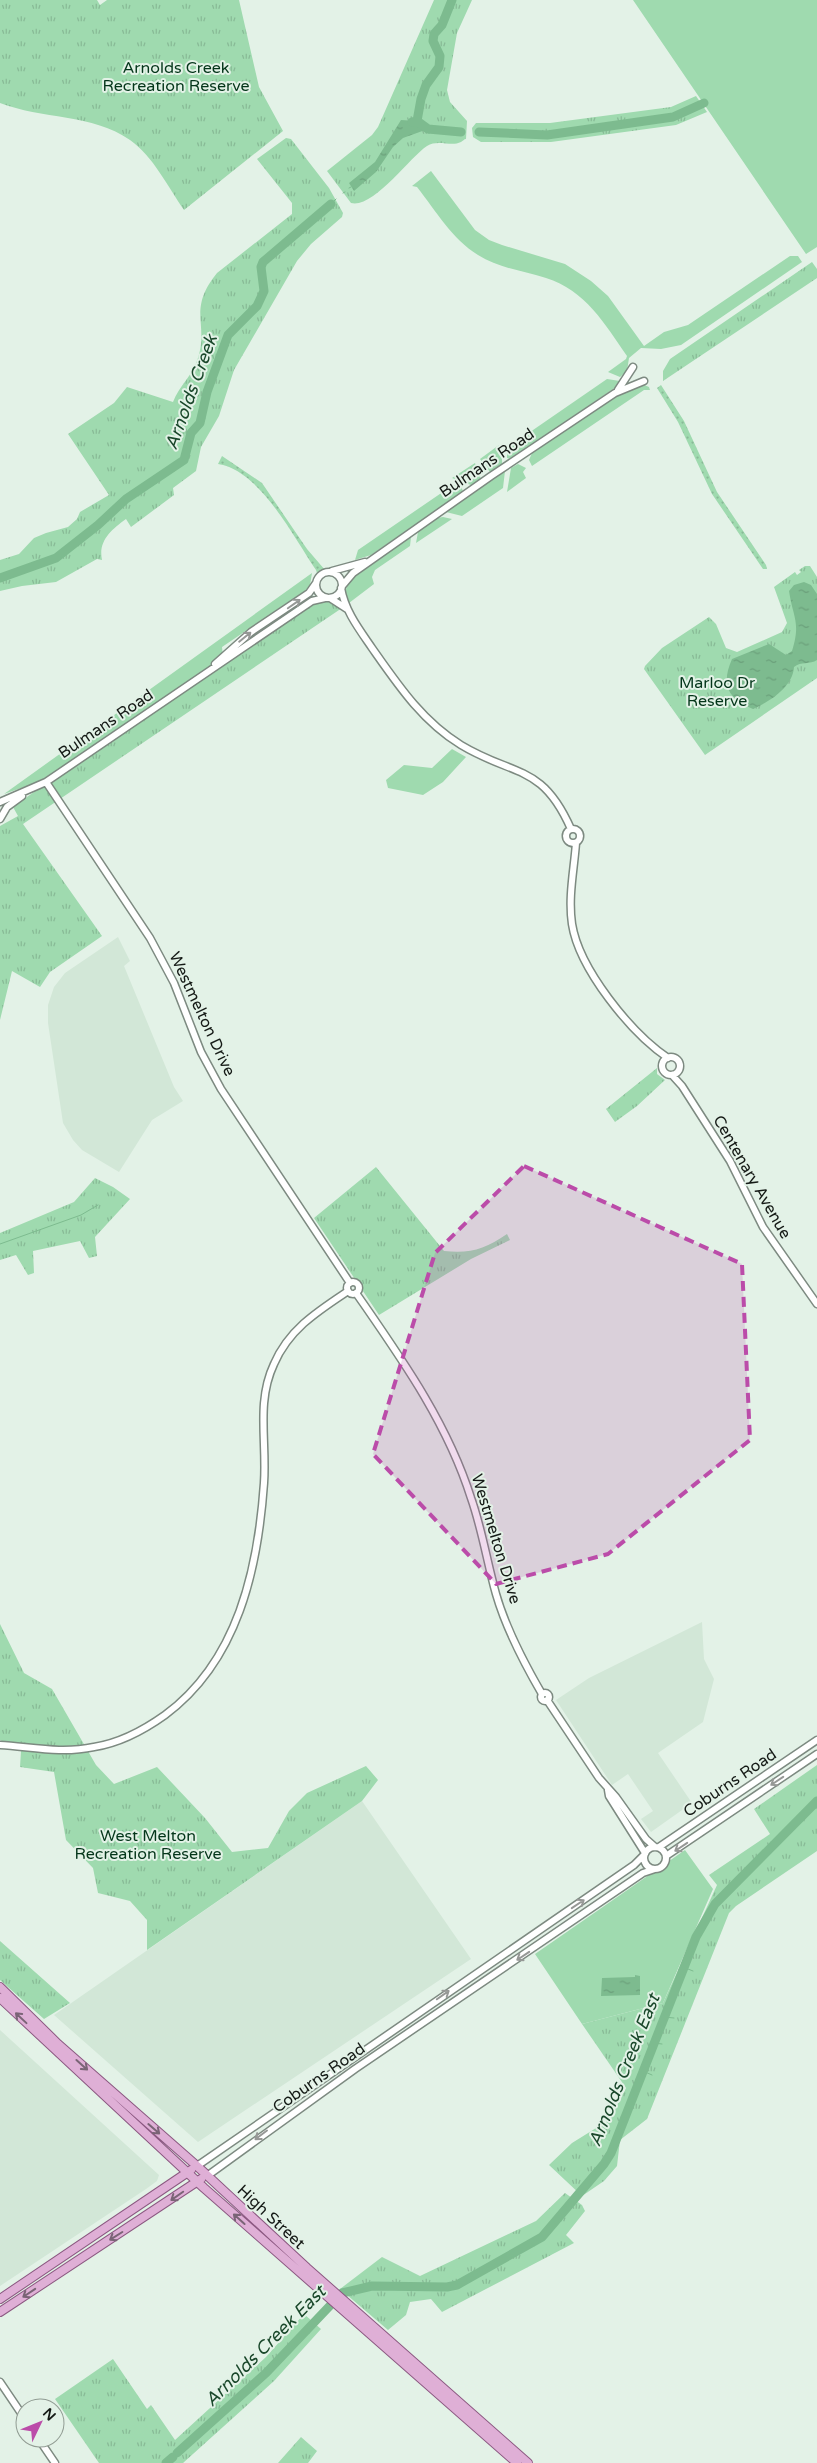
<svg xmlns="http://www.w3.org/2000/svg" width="817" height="2463" font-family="'Varela Round',sans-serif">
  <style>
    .built { fill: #d2e7d7 }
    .grass { fill: #9fdaaf }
    .park { fill: url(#park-tufts) }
    .garden { fill: url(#garden-dots) }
    .water { fill: url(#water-ripples) }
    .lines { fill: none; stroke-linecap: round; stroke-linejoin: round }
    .stream { stroke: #7dbb8f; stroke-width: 1 }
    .river { stroke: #7dbb8f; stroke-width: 9 }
    .minor-casing { stroke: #7d8a81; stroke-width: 9 }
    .major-casing { stroke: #8b5881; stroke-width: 10 }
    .minor { stroke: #fff; stroke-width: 6 }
    .major { stroke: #dfafd6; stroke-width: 8 }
    .oneway { stroke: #969896 }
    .oneway2 { stroke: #7a6476 }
    .marked { fill: #bb4ca9; fill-opacity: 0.2; stroke: #bb4ca9; stroke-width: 4; stroke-dasharray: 10 6; stroke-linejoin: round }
    .labels { text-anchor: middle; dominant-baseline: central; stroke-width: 4; stroke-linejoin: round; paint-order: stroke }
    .park-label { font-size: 16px; fill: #04361a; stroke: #e3f2e7 }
    .street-label { font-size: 16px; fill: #151a16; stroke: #e3f2e7 }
    .water-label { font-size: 18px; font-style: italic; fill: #1a482b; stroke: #e3f2e7 }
  </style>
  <defs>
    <pattern id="park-tufts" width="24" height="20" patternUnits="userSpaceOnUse" patternTransform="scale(1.25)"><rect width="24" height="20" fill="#9fdaaf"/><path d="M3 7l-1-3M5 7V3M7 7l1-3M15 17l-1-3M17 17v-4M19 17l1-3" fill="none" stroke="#88ba96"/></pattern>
    <pattern id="garden-dots" width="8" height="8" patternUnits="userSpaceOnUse" patternTransform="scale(1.25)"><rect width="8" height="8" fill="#9fdaaf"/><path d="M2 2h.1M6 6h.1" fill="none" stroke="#88ba96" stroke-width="1.8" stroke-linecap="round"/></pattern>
    <pattern id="water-ripples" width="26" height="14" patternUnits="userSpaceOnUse" patternTransform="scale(1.25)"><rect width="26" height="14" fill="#7dbb8f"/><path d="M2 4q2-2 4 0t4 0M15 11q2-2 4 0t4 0" fill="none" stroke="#6ba07b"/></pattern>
  </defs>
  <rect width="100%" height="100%" fill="#e3f2e7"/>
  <path class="built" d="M118,937l12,24 -6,5 50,121 9,14 -31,19 -33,52 -37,-22 -9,-10 -10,-17 -15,-100v-18l6,-18 11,-14z
    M702,1622l2,37 10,20 -11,43 -45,31 34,50 -41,29 -10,-13 12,-8 -25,-37 -16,11 -56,-85 33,-22z
    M362,1801l109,158 -273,183 -144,-127z
    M0,2030l159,145 -2,6 -11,8 -146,97z"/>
  <path class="grass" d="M633,0h184v247l-11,7z
    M431,171l44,59 14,10 13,5 63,19 26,17 17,15 36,50 20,-14 24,-7 102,-69h8l4,6 -121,83 -20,4 -20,-1 -12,10 -2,13 -7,6 -12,-5 18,-13 1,-3c-22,-32 -42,-66 -81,-78 -22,-7 -48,-10 -68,-23 -26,-16 -42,-44 -61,-68l-5,-1z
    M607,379l13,2 -4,6 -105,72 -4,-1v-10z
    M642,384l7,3 1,3h-6l-112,76 -3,-6 3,-7 95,-64z
    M499,445l3,3v16l-12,8 -10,-13z
    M475,463l6,16 -10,6 -19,-7z
    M518,464l8,4 -3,4 3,6 -19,14 4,-24z
    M505,471l-2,17 -41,28 -16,-4z
    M453,485h8l2,7 -92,63 -16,5 3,-10z
    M443,517l9,2 -36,24 2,-11 19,-14z
    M411,537l-1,9 -35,24 -3,7 2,7 -25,19 -4,-10 4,-15z
    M312,573l-2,12 -5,6 -83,56 1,10 -27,22 -98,67 -62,37 -32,11z
    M452,749l14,8 -23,25 -20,13 -35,-7 -2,-8 18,-15 28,3z
    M685,1850l28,39 -50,114 -81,21 -47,-70z"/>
  <path class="park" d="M0,0h97l3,5 7,-5h132l20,87 24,44 -99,79c-16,-23 -31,-54 -54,-70 -37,-26 -89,-21 -130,-37z
    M434,0h38l-15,33 -10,57 3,12 17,19 -1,18c-2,0 -3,2 -5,3 -10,5 -23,-3 -34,4 -17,11 -54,63 -76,57l-24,-32 45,-36 6,-8z
    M696,96l11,16 -31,13 -125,17h-70l-8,-5 -1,-9 4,-5h74l121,-16z
    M286,138l5,1 38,49 14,25 -1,4 -31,27 -14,17 -63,109 -15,46 -18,31 -5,24 -23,17 1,7 -43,32 -5,-8c-15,11 -28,22 -24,41l-5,-1 -41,23 -34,4 -22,5v-31l19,-6 15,-16 12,-5 22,-6 9,-8 3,-7 29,-17 -41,-61 46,-31 13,-16 46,15c6,-16 20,-27 25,-44 11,-34 -11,-48 19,-85l75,-59v-11l-35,-44z
    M812,262l5,7v9l-154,103v-10l7,-12z
    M805,566h5l7,11v101l-112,77 -61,-86 1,-3 17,-18 47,-31 7,7 10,24 11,4 45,-20 5,-9 -13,-36 21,-15 2,3 4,-3 -2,-2z
    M337,598l5,10 -319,216 79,112 -52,36 -10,15 -28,-16 -12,49v-194l18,-10 -5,-9 85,-61 212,-142 13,-5z
    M657,1068v6l8,6 -28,26 -22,16 -9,-13z
    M376,1167l68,84c26,3 41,-2 63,-17l3,6 -39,19 -92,56 -65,-97z
    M95,1178l18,9 17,12 -35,38 2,19 -8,2 -9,-17 -47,10 1,22 -6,2 -12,-20 -16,5v-27l74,-31z
    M0,1624l24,49 28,16 44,76 18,19 43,-17 48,51 27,34 36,-4 21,-37 18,-18 59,-27 12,14 -16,21 -215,149v-30l-17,-19 -32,-8 -5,-25 -27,-28 -12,-68 -34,-5 1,-16 -21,-11z
    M817,1765v86l-81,55 -7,7 -82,206 -27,21 -3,26 -13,15 -22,15 -33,-31 23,-22 37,-23 17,-32 -44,-64 81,-21 54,-118 -8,-10 61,-41 -16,-25z
    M0,1941l70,62 -26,16 -44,-39z
    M565,2193l17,12 3,6 -19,24 8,8 -132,69 -11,-13 -21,3 -4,13 -18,15 -48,-41 42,-32 38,19 116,-55z
    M304,2314l17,15 -47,52 -91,82h-84l-44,-64 58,-40 34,50 4,-4 24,35 91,-83z
    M301,2437l16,14 -9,12h-30z"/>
  <path class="garden" d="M661,385l23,36 33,71 49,73 1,4h-4l-51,-75 -34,-72 -21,-34z
    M222,456l40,27 45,66 18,21 -7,6 -2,-6c-22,-32 -56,-100 -98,-106z"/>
  <path class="water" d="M401,120l16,1 11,8 -25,9 -10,9 -17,25 -22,19 -5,-8 26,-21z
    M804,582l7,3 6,9v66c-7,5 -16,1 -23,7 -1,20 -25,35 -41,42 -26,-10 -32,-25 -21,-50l37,-15 17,11 6,-4c9,-29 1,-33 -3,-60l5,-6z
    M635,1975l5,1v19l-39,1 1,-18 33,-1z"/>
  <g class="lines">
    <path class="stream" d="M349,188l2,-1
      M343,193l2,-1
      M334,201l2,-2
      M0,1244l81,-29 17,-10
      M683,1967l10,4
      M666,2003l1,6
      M664,2017l10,1
      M654,2043l8,1
      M643,2071l9,4"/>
    <path class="river" d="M417,121l11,8 33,3
      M412,122l5,-1 4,-22 5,-14 13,-18 1,-11 -7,-15 1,-7 8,-9 10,-25
      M479,132l68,3 126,-18 31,-14
      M0,578l56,-20 42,-33 28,-26 58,-39 7,-27 9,-10 7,-31 21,-57 29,-29 7,-15 -3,-24 2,-5 68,-58
      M177,2453l89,-80 76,-80 30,-7 75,1 10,-2 85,-48 62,-73 7,-11 85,-216 19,-33 102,-103
      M166,2463l7,-6"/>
    <g class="minor-casing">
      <path id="minor" d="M618,390l15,-23
        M332,571l33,-9
        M316 585a13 13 0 1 1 26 0a13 13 0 1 1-26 0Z
        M342,586l11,-13 138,-97 124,-83 29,-12
        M341,588c4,23 18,41 31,60 26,37 50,73 89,97 53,32 81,18 110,84
        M330,598l17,11
        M215,664l36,-32 58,-39 7,-10
        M46,782l104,156 24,45 27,69 20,37 129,194
        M0,802l46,-20 266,-181 13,-3
        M0,819l7,-12 15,-11
        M566 836a7 7 0 1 1 14 0a7 7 0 1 1-14 0Z
        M576,843c-2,27 -8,54 -4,81 7,45 59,109 96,134
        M662 1066a9 9 0 1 1 18 0a9 9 0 1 1-18 0Z
        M672,1075l10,11 48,75 33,66 54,77
        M347 1288a6 6 0 1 1 12 0a6 6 0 1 1-12 0Z
        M356,1293c45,65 91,129 115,205 11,31 16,64 25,96 10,35 28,69 46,100
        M541 1697a4 4 0 1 1 8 0a4 4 0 1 1-8 0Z
        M547,1700l52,78 17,19 30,42 9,8
        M0,1745c32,2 61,9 94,2 26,-4 50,-17 71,-32 73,-54 93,-146 99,-232 3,-41 -8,-81 10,-119 15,-35 44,-53 74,-73
        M608,1790l1,6 36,57
        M659,1847l158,-107
        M644 1858a11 11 0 1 1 22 0a11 11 0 1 1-22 0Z
        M666,1856l151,-102
        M197,2166l437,-301 11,-11
        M207,2176l148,-107 288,-196 12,-4
        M0,2382l25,37
        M38,2438l17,25"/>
    </g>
    <g class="major-casing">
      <path id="major" d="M0,1987l58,57 139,122 110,102 221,195
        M0,1998l204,190 313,275
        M0,2299l191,-129
        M0,2312l201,-133"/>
    </g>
    <use href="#minor" class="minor"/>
    <use href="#major" class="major"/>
  </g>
  <defs><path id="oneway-shaft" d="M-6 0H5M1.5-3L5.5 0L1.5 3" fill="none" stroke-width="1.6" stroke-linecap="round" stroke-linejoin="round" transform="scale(1.25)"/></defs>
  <g class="oneway">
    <use href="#oneway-shaft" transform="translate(294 604) rotate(-35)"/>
    <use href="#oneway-shaft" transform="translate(245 637) rotate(-39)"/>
    <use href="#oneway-shaft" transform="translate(777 1781) rotate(146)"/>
    <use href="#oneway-shaft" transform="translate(681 1847) rotate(146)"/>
    <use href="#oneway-shaft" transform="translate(578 1904) rotate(-34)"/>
    <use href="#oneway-shaft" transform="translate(523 1956) rotate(146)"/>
    <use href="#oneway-shaft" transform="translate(443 1995) rotate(-35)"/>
    <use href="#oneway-shaft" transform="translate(261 2135) rotate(143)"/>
  </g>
  <g class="oneway2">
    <use href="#oneway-shaft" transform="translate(21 2018) rotate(-137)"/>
    <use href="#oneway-shaft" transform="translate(82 2065) rotate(42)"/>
    <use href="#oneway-shaft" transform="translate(154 2129) rotate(41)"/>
    <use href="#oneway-shaft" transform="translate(177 2196) rotate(145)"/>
    <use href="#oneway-shaft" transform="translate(239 2219) rotate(-138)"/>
    <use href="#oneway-shaft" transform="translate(116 2236) rotate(148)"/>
    <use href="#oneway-shaft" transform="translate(29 2293) rotate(146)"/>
  </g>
  <path class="marked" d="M524,1166l218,98 8,176 -142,114 -112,30 -123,-130 62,-201z"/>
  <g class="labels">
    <g class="park-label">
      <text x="176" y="68">Arnolds Creek<tspan x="176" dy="18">Recreation Reserve</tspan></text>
      <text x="717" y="683">Marloo Dr<tspan x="717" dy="18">Reserve</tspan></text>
      <text x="148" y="1836">West Melton<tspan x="148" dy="18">Recreation Reserve</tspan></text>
    </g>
    <g class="street-label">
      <text transform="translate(487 463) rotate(-34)">Bulmans Road</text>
      <text transform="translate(106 724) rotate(-34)">Bulmans Road</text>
      <text transform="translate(202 1014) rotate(65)">Westmelton Drive</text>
      <text transform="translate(752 1177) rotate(60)">Centenary Avenue</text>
      <text transform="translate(496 1539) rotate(73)">Westmelton Drive</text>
      <text transform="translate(730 1783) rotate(-34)">Coburns Road</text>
      <text transform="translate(319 2078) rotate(-35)">Coburns Road</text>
      <text transform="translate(271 2217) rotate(43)">High Street</text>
    </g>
    <g class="water-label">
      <text transform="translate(191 392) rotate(-70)">Arnolds Creek</text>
      <text transform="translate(624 2070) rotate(-68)">Arnolds Creek East</text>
      <text transform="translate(265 2346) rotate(-45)">Arnolds Creek East</text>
    </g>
  </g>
  <g transform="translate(40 2423) rotate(47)"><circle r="24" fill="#e3f2e7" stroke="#919c93"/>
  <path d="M0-4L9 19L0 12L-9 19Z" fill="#bb4ca9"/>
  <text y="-8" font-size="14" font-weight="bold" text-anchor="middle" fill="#151a16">N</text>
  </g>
</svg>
